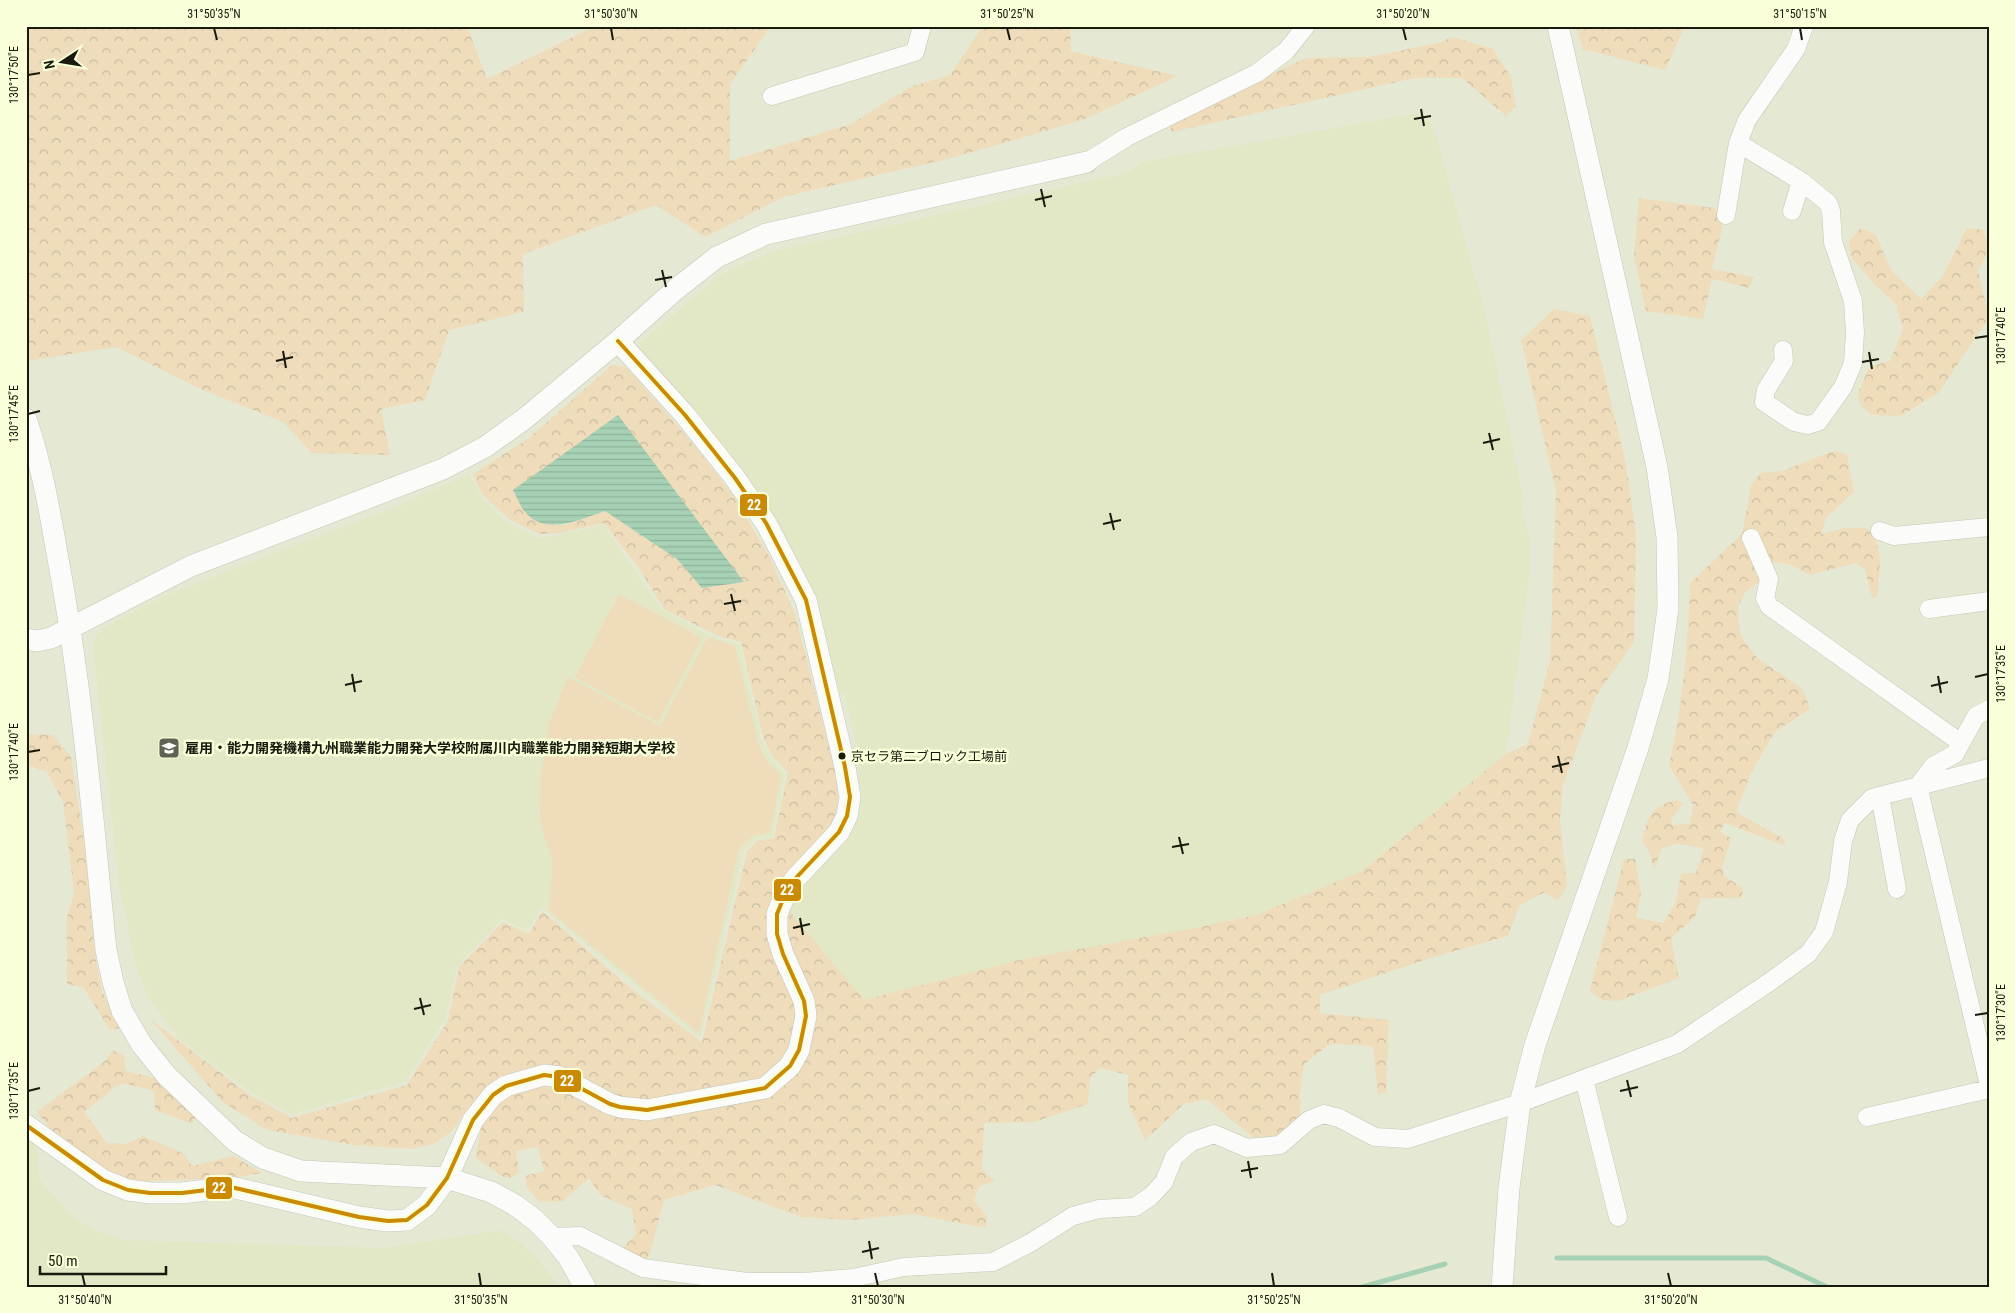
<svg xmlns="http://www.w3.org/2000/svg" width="2015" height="1313" font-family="'Roboto Condensed','Noto Sans JP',sans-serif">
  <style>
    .built { fill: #e2e8c6 }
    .green { fill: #eedcbb }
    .forest { fill: url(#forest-crowns); fill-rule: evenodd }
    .water { fill: url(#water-rules) }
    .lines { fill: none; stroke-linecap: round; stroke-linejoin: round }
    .stream { stroke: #a7d1b4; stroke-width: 5 }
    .minor-casing { stroke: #c3c6b5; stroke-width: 19 }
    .tertiary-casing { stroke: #c3c6b5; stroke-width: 22 }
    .minor { stroke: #fbfcf9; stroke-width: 18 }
    .tertiary { stroke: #fbfcf9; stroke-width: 21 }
    .bus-1-casing { stroke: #f8ffd9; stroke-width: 8 }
    .bus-1 { stroke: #ca8a03; stroke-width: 4 }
    .ticks { fill: none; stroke: #181a0d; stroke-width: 2 }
    .bus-dot { fill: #181a0d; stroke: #f8ffd9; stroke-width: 2 }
    .labels { text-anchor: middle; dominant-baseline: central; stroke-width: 5; stroke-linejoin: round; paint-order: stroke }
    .bus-label { font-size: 13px; fill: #181a0d; stroke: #f8ffd9; text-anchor: start }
    .poi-label { font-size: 14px; font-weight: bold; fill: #181a0d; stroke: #f8ffd9; text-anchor: start }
    .line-badge { stroke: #f8ffd9; stroke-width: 2 }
    .badge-label { font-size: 14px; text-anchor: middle; font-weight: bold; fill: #fff }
    .neatline { fill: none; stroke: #181a0d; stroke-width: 2 }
    .ticks-label { font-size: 12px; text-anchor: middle; fill: #181a0d }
  </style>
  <defs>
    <pattern id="forest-crowns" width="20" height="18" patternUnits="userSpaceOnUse" patternTransform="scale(1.25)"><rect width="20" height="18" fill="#eedcbb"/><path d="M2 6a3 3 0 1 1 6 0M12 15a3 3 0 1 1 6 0" fill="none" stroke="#cbbca0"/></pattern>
    <pattern id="water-rules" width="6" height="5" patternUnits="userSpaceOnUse" patternTransform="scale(1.25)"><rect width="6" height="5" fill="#a7d1b4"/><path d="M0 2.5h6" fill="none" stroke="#8fb39a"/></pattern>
  </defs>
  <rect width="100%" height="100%" fill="#e5e9d4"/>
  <path class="built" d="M1413,114h8l12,10 53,192 39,190 -4,1 9,32 1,25 -25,190 -144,117 -105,44 -62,13 -176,32 -155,40 -76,-90 5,-14 49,-50 14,-23 4,-28 -7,-32 7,-2 -15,-68 -7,1 -16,-69 -181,-271 -1,-11 83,-70 48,-21 359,-80 11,-10z
    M469,474l14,26 23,22 33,16 24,-4 40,-9 60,86 54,28 22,5 22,95 10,20 14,14 -13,63 -16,3 -12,11 -44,188 -159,-131 -13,24 -26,-12 -45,47 -12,53 -40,63 -113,32 -43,-23 -70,-52 -31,-42 -13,-34 -16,-79 -26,-236 2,-11 9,-10 69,-35 220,-84z
    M26,1140l10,6 3,33 35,39 29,16 23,6 260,8 113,-18 16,9 19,16 19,23 4,9h-531z"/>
  <path class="green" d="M619,594l83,44 -44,84 -83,-45z
    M708,637l27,9 23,97 9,19 14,13 -11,58 -16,2 -15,14 -40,184 -150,-122 4,-50 -10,-28 -3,-19 1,-36 8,-54 19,-47 92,49z"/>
  <path class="forest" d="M26,26h441l20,53 102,-50 2,-3h180l-41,58v77l121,-37 59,-37 40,-12 33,-49h87l1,25 107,25 -95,44 -131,38 -169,39 -78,40 -49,-32 -133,49 1,58 -75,18 -24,70 -44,9 9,46 -78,-2 -29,-31 -85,-34 -82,-41 -90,14z
    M1576,26h109l-20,44 -82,-21z
    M1453,37l40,12 18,28 5,29 -10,10 -44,-38h-47l-243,54 -3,-10 137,-64 62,-1 70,-14z
    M1639,198l75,10 9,17 -11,44 41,8 -4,11 -37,-9 -9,40 -57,-8 -12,-55z
    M1861,228l15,7 15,35 30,29 22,-23 24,-48 16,2 6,20 -11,21 11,47 -51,75 -37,23 -29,-1 -12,-10 -2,-12 11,-26 21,-6 13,-32 -7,-25 -21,-19 -24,-28 -2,-16z
    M1554,309l36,7 36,148 10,71 -2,107 -38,54 -33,89 -3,35 7,66 -9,15 -13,-9 -26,14 -11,30 -74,21 -114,38v18l69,7 -3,73 -8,1 -5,-48 -43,-2 -26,20 -4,27v25l-22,22 -23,1 -49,-40 -22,5 -39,36 -17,-37v-28l-28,-7 -10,10 -2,26 -54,18 -50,1 -2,47 13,11 -17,6 -4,14 13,16 -2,11 -73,-14 -62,6 -49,-3 -86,-32 -51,15 -16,60 -14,-2 -12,-9 14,-15 -4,-25 -32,-14 -11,-17 -26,23 -23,1 -13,-14 -2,-12 19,-5 -6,-24 -22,4 3,21 -6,5 -8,1 -29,-20 5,-31 -8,-25 -22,30 -18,12 -21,5 -58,-4 -87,-15 -44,-28 -73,-83 101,77 41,22 115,-33 41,-64 11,-54 44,-45 26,12 13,-23 91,79 69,52 45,-190 10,-11 17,-3 14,-66 -16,-16 -9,-19 -22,-95 -22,-6 -54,-26 -27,-43 -34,-44 -44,10 -21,1 -30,-15 -27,-25 -9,-20 56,-36 83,-73 14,2 74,85 34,45 35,59 26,58 38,148c3,14 6,28 5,43 -3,26 -44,61 -62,80l12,25 76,90 155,-40 176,-32 62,-13 105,-44 144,-117 22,-10 22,-83 6,-170 -35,-151zM618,415l67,154 -8,-10 -72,-48 -41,14h-10l-20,-6z
    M1833,451l14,3 7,38 -28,26 -5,16 24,-6h22c19,20 12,43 10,69l-5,1 -7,-29 -9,-6 -46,12 -19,-10 -17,-3 -14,19 -15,11 -7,15 2,28 17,23 46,31 7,20 -35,23 -24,41 -15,39 48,27 1,7 -60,-23 -5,9 11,6 -9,30 2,8 19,12 -1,10h-41l-6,19 -24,21 8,40 -60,23 -17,-1 -12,-9 34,-132h11l6,34 -5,25 28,5 12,-22 5,-27 15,-1 8,-25 -27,-4 -15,4 -8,21 -5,-18 -7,-10c7,-26 7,-34 35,-41l6,4 -12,16 1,5 18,-1 3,-19 -24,-40c14,-60 19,-120 21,-182l52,-49 9,-48 9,-13 22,-2z
    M26,734l27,1 18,22 16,104 8,94 7,36 17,37 -9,2 -26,-42 -17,-4v-67l7,-24 -11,-91 -16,-30 -21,-7z
    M113,1050l11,6 2,15 28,7 42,39 -4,7 -37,-14 -1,-19 -26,-7 -10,1 -34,27 23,31 19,1 17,-8 40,17 9,13 41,-10 29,17 -25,4 -101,5 -30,-9 -47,-32 -22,-29 68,-51z"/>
  <path class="water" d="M618,415l126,167 -42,6 -25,-29 -72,-48c-26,9 -63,27 -83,-3 -3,-6 -6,-12 -9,-18z"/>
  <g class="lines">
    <path class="stream" d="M1557,1258h209l61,29
      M1362,1287l83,-23"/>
    <g class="minor-casing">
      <path id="minor" d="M772,96l143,-44 7,-26
        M1738,143l63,38 -9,30
        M1087,162l40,-25 130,-64 29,-22 20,-25
        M1726,215l12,-72 9,-23 49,-71 8,-23
        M1783,350l1,11 -18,29 -2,12 30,20 14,3 10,-3 25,-35 10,-24 2,-30 -2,-32 -20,-59 -2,-31 -3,-8 -27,-22
        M1880,531l14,5 95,-9
        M1751,538l18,41 -4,19 4,8 192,137
        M1929,609l60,-8
        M1918,786l71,299
        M1918,786l15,-20 22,-12 21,-38 13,-7
        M1880,796l17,93
        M1584,1079l34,138
        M1867,1117l122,-28
        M552,1237l28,-1 63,32 104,14h56l50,-4 51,-11 89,-5 37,-19 43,-27 26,-7 36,-2 16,-11 13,-14 10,-25 17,-15 23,-8 33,14 33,-3 29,-25 15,-6 15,4 36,19 33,2 112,-36 157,-59 94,-63 37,-27 16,-22 14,-50 5,-41 7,-21 22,-22 117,-30"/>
    </g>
    <g class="tertiary-casing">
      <path id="tertiary" d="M26,419c17,49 25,100 34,151 23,125 33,253 46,380l7,32 9,29 20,34 25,31 68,65 28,17 38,13 146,7 44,14 24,13 20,15 17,17 16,20 17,30
        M26,639l11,2 14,-3 140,-72 252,-97 42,-22 38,-27 95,-79 57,-51 42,-33 49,-23 321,-72
        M26,1125l77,55 25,10 22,3h32l49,-6 128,30 29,4 19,-1 20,-15 20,-27 26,-58 20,-25 13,-9 38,-11 16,2 50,27 10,3 27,3 118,-22 25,-22 9,-16 7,-34 -2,-15 -21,-47 -6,-20v-20l9,-22 9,-13 44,-47 8,-16 3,-19 -5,-30 -39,-167 -40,-77 -31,-45 -50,-63 -67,-74
        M1502,1287l7,-99 11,-85 15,-58 103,-297 20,-69 10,-70 -1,-72 -10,-70 -99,-441"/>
    </g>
    <use href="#minor" class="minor"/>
    <use href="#tertiary" class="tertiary"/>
    <g class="bus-1-casing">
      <path id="bus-1" d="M26,1125l77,55 25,10 22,3h32l49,-6 128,30 29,4 19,-1 20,-15 20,-27 26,-58 20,-25 13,-9 38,-11 16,2 50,27 10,3 27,3 118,-22 25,-22 9,-16 7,-34 -2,-15 -21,-47 -6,-20v-20l9,-22 9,-13 44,-47 8,-16 3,-19 -5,-30 -39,-167 -40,-77 -31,-45 -50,-63 -67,-74"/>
    </g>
    <use href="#bus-1" class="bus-1"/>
  </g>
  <path class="ticks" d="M214,28l3,12M611,28l2,12M1007,28l3,12M1403,28l3,12M1800,28l2,12M28,75l12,-2M1421,109l3,17M1414,119l17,-3M1041,189l4,18M1035,200l17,-4M662,270l4,17M655,280l17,-3M1975,338l13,-2M283,351l3,17M1869,352l3,17M276,361l17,-4M1862,362l17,-3M28,414l12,-3M1489,433l4,17M1483,443l17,-4M1110,513l4,17M1103,524l18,-4M731,594l4,17M724,604l17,-3M352,674l3,18M1938,676l3,17M1975,677l13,-3M345,685l17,-4M1931,686l17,-4M28,752l12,-2M1558,756l4,17M1552,767l17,-4M1179,837l4,17M1172,847l17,-3M800,918l3,17M793,928l17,-4M420,998l4,17M414,1009l17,-4M1975,1015l13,-2M1627,1080l4,17M28,1091l12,-3M1620,1091l18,-4M1248,1161l3,17M1241,1171l17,-3M869,1241l3,18M862,1252l17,-4M82,1273l3,13M479,1273l2,13M875,1273l3,13M1272,1273l2,13M1668,1273l3,13"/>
  <defs>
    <g id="university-square" transform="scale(1.125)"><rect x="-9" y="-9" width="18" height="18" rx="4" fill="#606253" stroke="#f8ffd9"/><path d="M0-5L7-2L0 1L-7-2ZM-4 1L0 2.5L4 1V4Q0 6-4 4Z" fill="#fff"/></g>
  </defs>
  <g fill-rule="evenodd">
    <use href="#university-square" x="169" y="748"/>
  </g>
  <circle class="bus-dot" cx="842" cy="756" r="4.5"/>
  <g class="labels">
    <g class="bus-label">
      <text x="851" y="756">京セラ第二ブロック工場前</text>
    </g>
    <g class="poi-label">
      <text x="185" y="748">雇用・能力開発機構九州職業能力開発大学校附属川内職業能力開発短期大学校</text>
    </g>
  </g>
  <g class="line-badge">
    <rect x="739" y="493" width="29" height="24" rx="5" fill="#ca8a03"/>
    <rect x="773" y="878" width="29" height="24" rx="5" fill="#ca8a03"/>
    <rect x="553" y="1069" width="29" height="24" rx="5" fill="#ca8a03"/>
    <rect x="205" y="1176" width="28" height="24" rx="5" fill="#ca8a03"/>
  </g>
  <g class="badge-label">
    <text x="754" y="510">22</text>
    <text x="787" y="895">22</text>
    <text x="567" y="1086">22</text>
    <text x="219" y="1193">22</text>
  </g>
  <rect width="2015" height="1313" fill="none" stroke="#f8ffd9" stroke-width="55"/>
  <g transform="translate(62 62) rotate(258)" stroke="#f8ffd9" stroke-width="4" paint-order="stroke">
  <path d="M0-4L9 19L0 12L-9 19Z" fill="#181a0d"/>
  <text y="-8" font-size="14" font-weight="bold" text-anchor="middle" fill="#181a0d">N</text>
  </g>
  <path d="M40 1266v8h126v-8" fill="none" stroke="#181a0d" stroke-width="2.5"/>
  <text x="48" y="1266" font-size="15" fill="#181a0d" stroke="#f8ffd9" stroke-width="4" paint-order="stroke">50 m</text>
  <rect x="28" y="28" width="1960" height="1258" class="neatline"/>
  <g class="ticks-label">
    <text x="214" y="18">31°50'35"N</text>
    <text x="611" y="18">31°50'30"N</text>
    <text x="1007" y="18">31°50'25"N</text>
    <text x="1403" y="18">31°50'20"N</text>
    <text x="1800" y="18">31°50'15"N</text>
    <text transform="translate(14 75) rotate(-90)" y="4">130°17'50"E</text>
    <text transform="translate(2001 336) rotate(-90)" y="4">130°17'40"E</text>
    <text transform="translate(14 414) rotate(-90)" y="4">130°17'45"E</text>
    <text transform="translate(2001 674) rotate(-90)" y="4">130°17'35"E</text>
    <text transform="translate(14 752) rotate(-90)" y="4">130°17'40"E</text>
    <text transform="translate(2001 1013) rotate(-90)" y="4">130°17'30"E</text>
    <text transform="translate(14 1091) rotate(-90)" y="4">130°17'35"E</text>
    <text x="85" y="1304">31°50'40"N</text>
    <text x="481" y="1304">31°50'35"N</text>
    <text x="878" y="1304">31°50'30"N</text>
    <text x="1274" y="1304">31°50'25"N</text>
    <text x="1671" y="1304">31°50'20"N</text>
  </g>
</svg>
